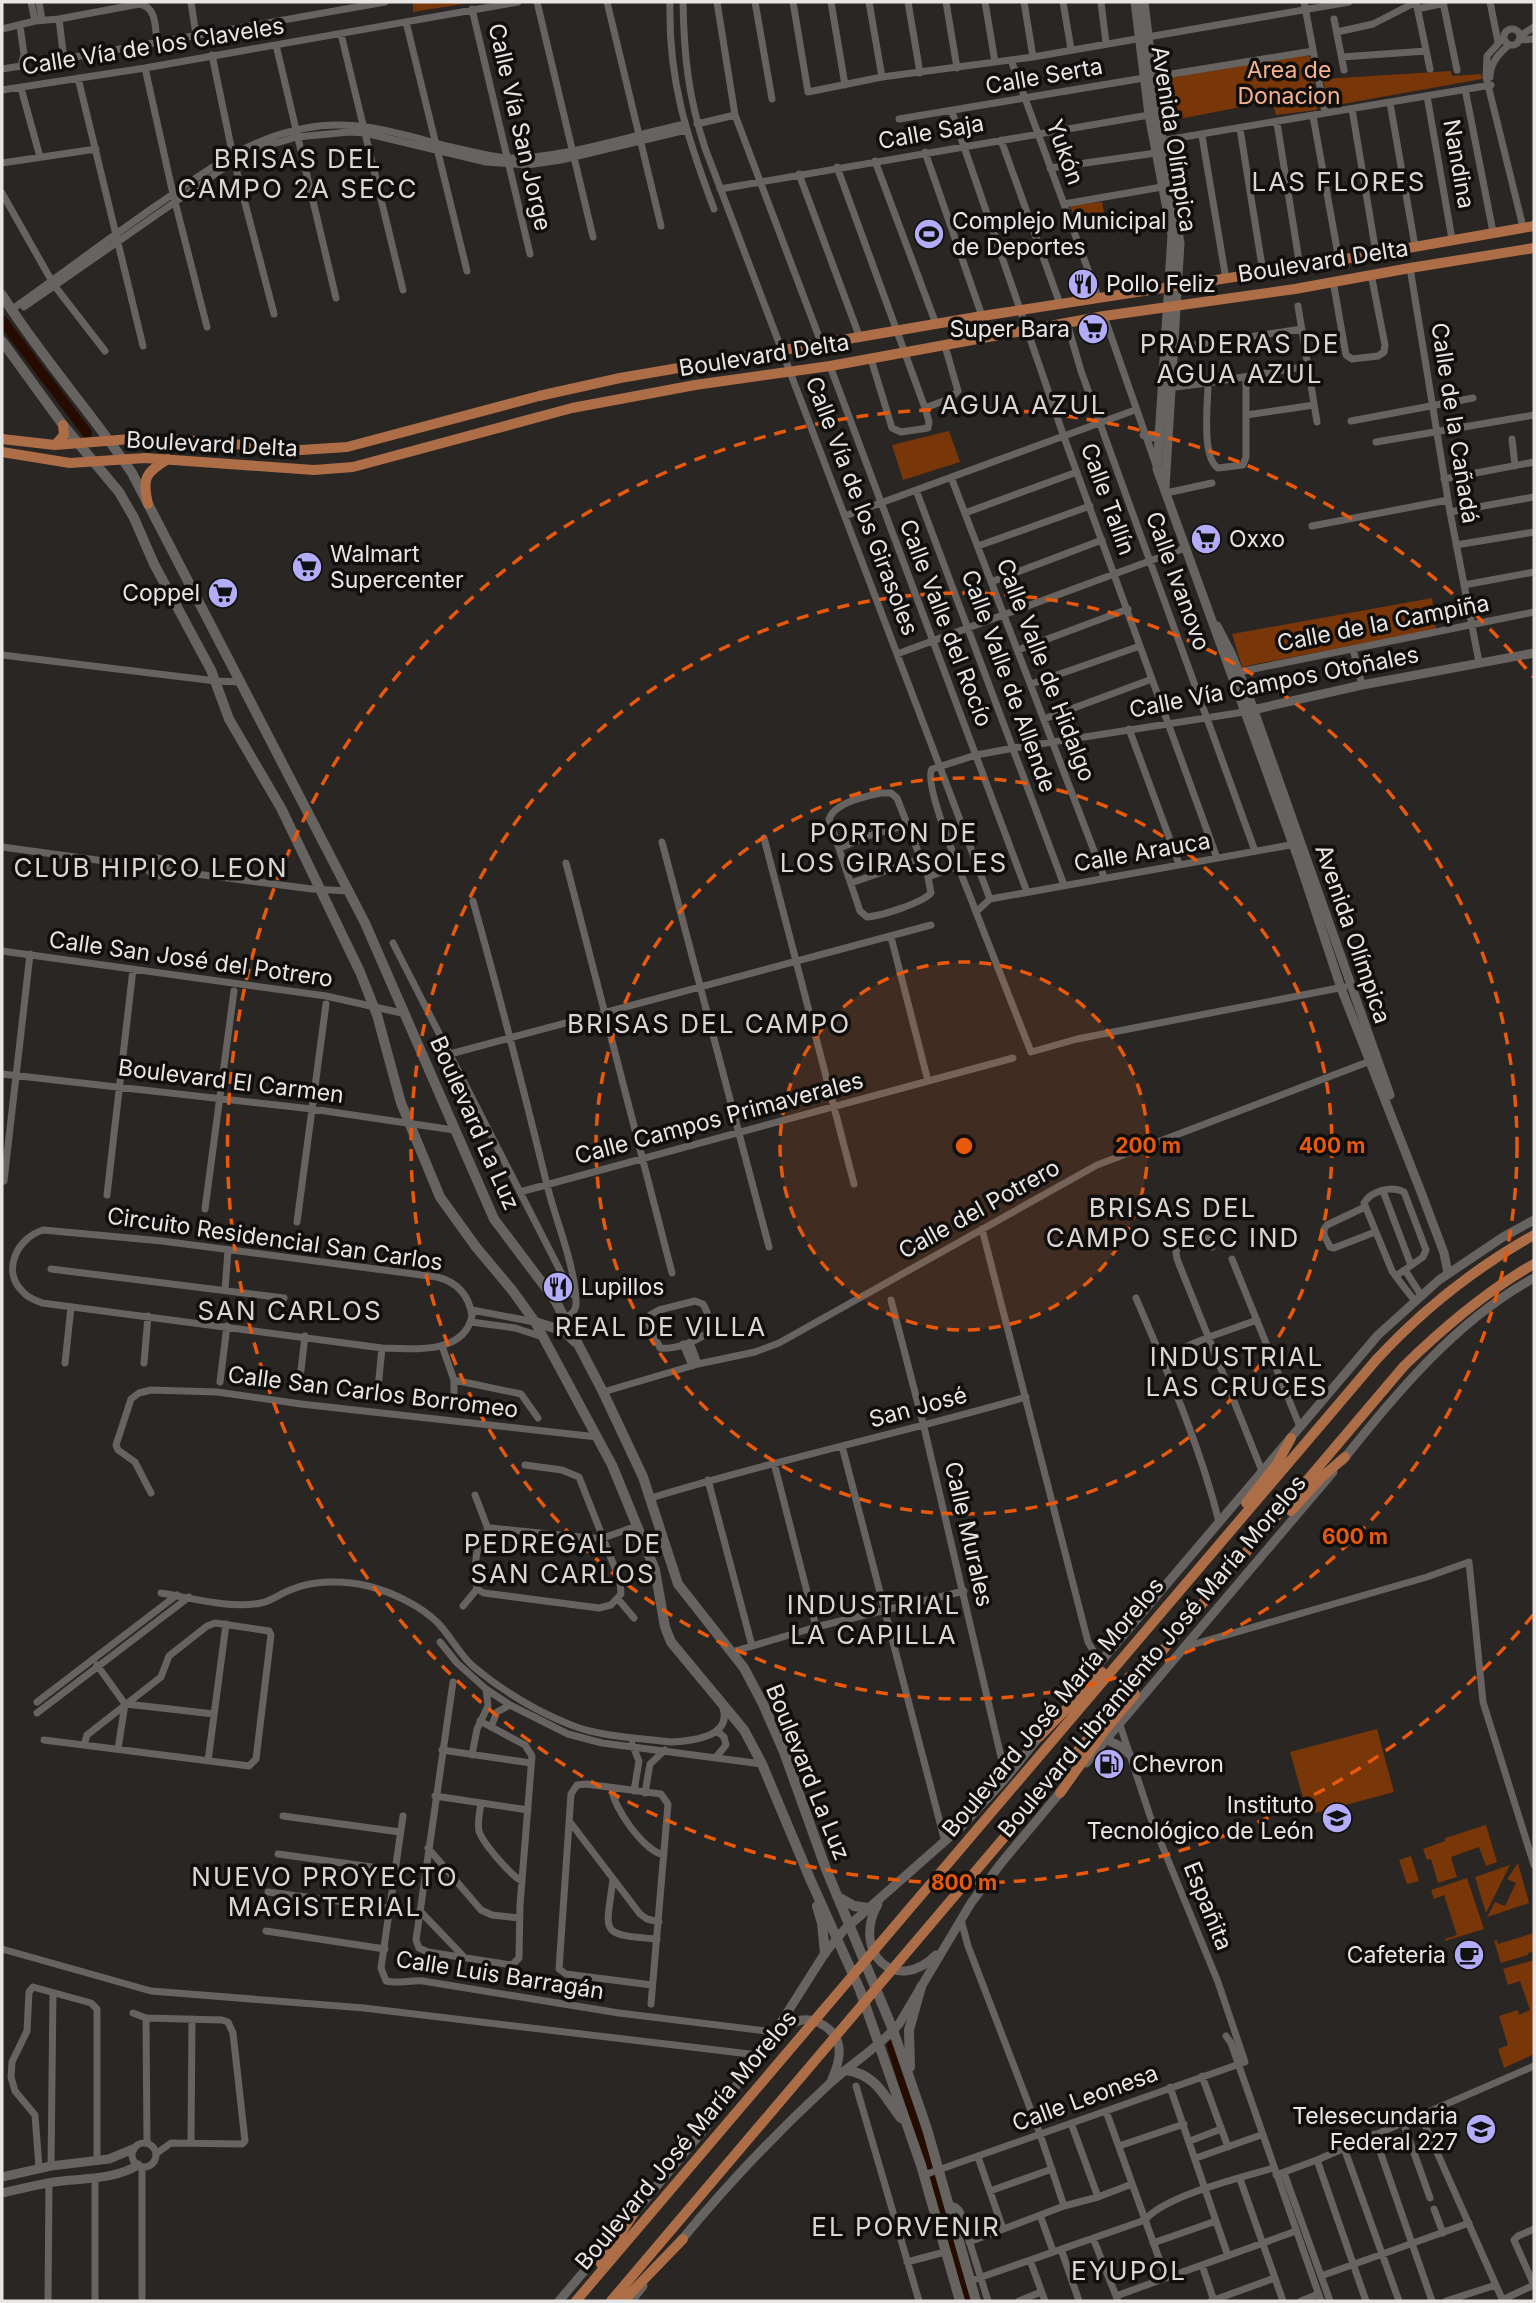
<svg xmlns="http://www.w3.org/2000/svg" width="1536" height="2303" font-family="Inter,sans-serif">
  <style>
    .green { fill: #793608 }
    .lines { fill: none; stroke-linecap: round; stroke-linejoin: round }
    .river { stroke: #250b00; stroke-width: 10 }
    .minor { stroke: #676361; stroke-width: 7 }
    .tertiary { stroke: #676361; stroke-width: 9 }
    .secondary { stroke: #676361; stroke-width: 10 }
    .primary { stroke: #ad6d47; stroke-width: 10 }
    .ring { fill: none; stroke: #e8590c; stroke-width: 3.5; stroke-dasharray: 12 9 }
    .labels { text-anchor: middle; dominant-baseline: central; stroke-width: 7; stroke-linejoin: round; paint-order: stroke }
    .street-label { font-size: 23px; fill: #e8e6e5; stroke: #110f0e }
    .park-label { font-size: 23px; fill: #f6b28e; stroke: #110f0e }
    .poi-label { font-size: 23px; fill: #e8e6e5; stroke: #110f0e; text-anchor: start }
    .quarter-label { font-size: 26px; letter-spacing: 2px; fill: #dbd6d4; stroke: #110f0e }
    .centre { fill: #e8590c; stroke: #110f0e; stroke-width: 3.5 }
    .ring-label { font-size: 21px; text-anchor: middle; font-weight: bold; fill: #e8590c; stroke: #110f0e; stroke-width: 7; stroke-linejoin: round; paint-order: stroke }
  </style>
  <rect width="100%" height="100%" fill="#292624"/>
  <path class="green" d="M413,2h62l-62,10z
    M1307,55l3,2 8,50 -2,3 -40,5 -4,-14 -93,18 -6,-29 -14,1 -2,-10 4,-2z
    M1451,71l1,5 29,-2 1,5 -151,27 -3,-2 -5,-25z
    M1102,202l2,11 -29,3 -6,-11z
    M949,431l11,31 -57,18 -11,-35z
    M1432,598l4,31 -194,38 -10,-33z
    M1377,1729l17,63 -86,23 -18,-63z
    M1486,1825l11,37 -11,4 -7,-19 -28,10 6,20 -19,6 -7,-24 -4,1 -4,-11 22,-8v-3z
    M1411,1856l8,25 -12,3 -8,-24z
    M1518,1863l11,40 -42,14 8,-15 10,4 11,-23 -9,-4z
    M1510,1865l-24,48 -11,-36z
    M1467,1878l17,51 -39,12v-2l12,-4 -13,-40 -10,4 -3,-9z
    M1534,1933v18l-6,2v2l-27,8 -7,-22 3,-1 1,4z
    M1534,1960v94l-30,14 -6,-19 10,-4 -9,-29 19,-6 1,5 11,-5 -10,-29 -12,4 -5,-16z"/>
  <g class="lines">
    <path class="river" d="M2,320l85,113
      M892,2045l77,256"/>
    <path class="minor" d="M31,2l4,19
      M39,2l3,18
      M191,2l5,33
      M537,2l56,235
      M607,2l54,224
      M670,2c-2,78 17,135 44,207
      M683,2c1,53 5,94 22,146l285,751
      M717,2l18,113 87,230
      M755,2l17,97
      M793,2l15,90 74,-15 151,-20 316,-55
      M831,2l14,83
      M869,2l13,75
      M908,2l12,71
      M946,2l11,66
      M985,2l10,60
      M1024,2l9,55
      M1063,2l8,47
      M1101,2l5,41
      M1304,2l21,111
      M1416,2l14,67
      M1443,2l14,68
      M1490,2l8,40
      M472,9l58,245
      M1418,9l26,-6
      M59,19l4,33 5,5h7l310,-55
      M1334,19l10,51
      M406,22l61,249
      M1504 37a8 8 0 1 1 16 0a8 8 0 1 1-16 0Z
      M2,29l33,-8 24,-2 80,-15c18,3 16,23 18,38
      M1337,32l36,-8 43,-22
      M341,34l62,256
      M1520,36l14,-9
      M1504,37l-17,19 -1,21 37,150
      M1519,40l15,-1
      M276,45l60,253
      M212,55l22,106 40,153
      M1342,57l84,-6
      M1011,60l87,237
      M145,68l28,126 34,133
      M2,69l19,-3 3,-12 -4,-28
      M1153,77l160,-26
      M1490,77c0,-14 9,-24 19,-32
      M78,78l65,268
      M21,88l19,69
      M1465,89l28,143
      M2,90l143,-22 373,-66
      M1427,96l25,143
      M1390,103l25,143
      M1352,109l24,144
      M952,112l112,325 153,421
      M1313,116l26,144
      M899,119l245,-41
      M1277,123l23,144
      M697,124l38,-9
      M1240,129l23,143
      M1202,136l24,143
      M1001,140l59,164
      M1160,141l331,-56
      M925,152l57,164
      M875,161l61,163
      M2,163l94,-14
      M837,167l88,241 4,14 -1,6 -27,4 -9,-4 -21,-69
      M1050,168l106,-15
      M799,174l61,164
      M720,189l429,-74
      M2,193l52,92 51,66
      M1064,204l98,-17
      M1410,268l40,244 29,150
      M1333,281l13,74 6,4 26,-3 6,-4 1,-7 -14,-71
      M1298,306l19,116
      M24,307l210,-146 25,-13 38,-11 52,-5 16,1 121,29 41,3 34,-5 125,-30
      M11,310c49,-35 97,-71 146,-105 48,-33 91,-67 149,-77 50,-10 97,7 145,19 19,4 38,10 57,11 53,1 124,-23 177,-34
      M1104,316l52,149
      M1067,323l14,48 174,480
      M1173,348l129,-19
      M830,366l197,526
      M1208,383c0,20 -7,74 10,85l25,-3 3,-8v-80
      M1167,388l41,-5 100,-17
      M925,408l26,-10 7,-7 -13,-45
      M1246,415l68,-10
      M1351,421l122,-23
      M1512,439l3,27
      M1376,442l158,-27
      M951,477l153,400
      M1444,479l90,-17
      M916,490l148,395
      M1166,493l46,-10
      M1450,512l84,-15
      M965,513l112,-41
      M845,516l290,-106
      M1312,526l136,-26
      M1456,545l78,-13
      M978,546l112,-40
      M991,582l111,-42
      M1464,585l70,-13
      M1353,649l9,36
      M1018,650l110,-41
      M897,654l288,-106
      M2,655l214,26 23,1
      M1239,672l295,-60
      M1031,684l109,-38
      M1044,719l108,-40
      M1129,729l50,135
      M880,793h11l6,5 31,79 3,16c-9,10 -50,23 -64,24l-7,-6 -31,-92c6,-17 36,-22 51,-26z
      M764,838l90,346
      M662,842l107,405
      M2,847l146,20
      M840,848l28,-12 39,-11
      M148 867a9 9 0 1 1 18 0a9 9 0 1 1-18 0Z
      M566,863l106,410
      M165,870l147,19 36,2
      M928,877l30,-11
      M851,883l69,-24
      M990,899l-14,13 55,140 46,-13 267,-52
      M990,899l306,-55
      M473,901c26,93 50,186 73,280 9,39 28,79 30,120 1,8 -3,12 -10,17
      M976,912c-8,-23 -54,-127 -44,-143l44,-14 38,-7 230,-36
      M891,937l37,144
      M393,943l179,351
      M2,951l324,45 80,18
      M450,1054l481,-129
      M2,1074l310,35 142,21
      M4,1181l26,-227
      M1383,1191l28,74
      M520,1192l493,-134
      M107,1195l26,-226
      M1365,1207l-38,18 -3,4v6l6,12 4,1 41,-16
      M205,1209l29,-218
      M297,1222l29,-218
      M982,1229l106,413 12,20
      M43,1230l119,11 275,36c20,5 32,18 35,39 -8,39 -60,33 -90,32l-340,-45c-7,-3 -14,-5 -19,-11 -22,-21 -6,-54 20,-62z
      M1212,1247l-3,-8 -3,-1 -28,9 -2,5 1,7 85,212
      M1232,1259l68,168
      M51,1269l233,29
      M1405,1270l16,25
      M1396,1276l27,-19 3,-7 -22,-58c-12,-7 -33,-1 -40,11l28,68c7,10 15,20 23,30
      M225,1290l3,-40
      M1136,1298c31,73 64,147 83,224
      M891,1300l33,127 82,351
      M695,1301l8,3c5,8 9,21 3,30 -12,8 -32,16 -46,14l-12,-25 2,-8 9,-5z
      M472,1310l63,12
      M471,1322l44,6 28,9
      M690,1342l8,22
      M683,1344l9,22
      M442,1346l12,34 67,14 17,24
      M1161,1357l48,-20 48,-17
      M65,1363l6,-56
      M144,1363l4,-47
      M454,1380v27
      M220,1382l7,-56
      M299,1387l6,-51
      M603,1392l95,-28 57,-12 24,-9 318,-178 276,-105
      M377,1398l5,-50
      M842,1446l103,396
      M774,1463l42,164
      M708,1480l44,166
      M151,1493l-16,-31 -17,-12 -2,-5 15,-46 8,-6 12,-3 66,2 84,12 296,33
      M475,1495l13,34
      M651,1498c124,-38 251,-65 375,-101
      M477,1589l7,4 115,15 12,-3 10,-11 -1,-13 -41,-104 -17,-7 -37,-5
      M477,1589c-4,-17 -2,-52 14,-61l99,10h13l34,-12
      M161,1593c31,5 69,16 100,10 10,-2 19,-9 29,-13 23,-10 54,-10 78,-4 24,6 53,20 70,37 14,15 22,33 37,45 28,23 63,44 96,57 30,12 68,13 100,17 21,-1 61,-5 52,-34
      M618,1599l16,19
      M463,1606l14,-17
      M440,1642l17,21 29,26 24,16 58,29 34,9 160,21
      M1188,1646l239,-69 42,-15 14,140 51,163
      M732,1652l84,-25 148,-36
      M97,1665l28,39 -7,45
      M453,1682l-37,258 3,8 9,4 84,13 7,-7 1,-53 12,-149 -7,-11 -45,-24
      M37,1702l140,-107
      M126,1704l88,10
      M37,1713l152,-116
      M491,1727l6,-15 13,-7
      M717,1731l7,6 2,8 -9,11
      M44,1740l205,26 7,-7 15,-124 -2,-4 -54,-8 -8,3 -38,30 -8,21 -74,58 -3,10
      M632,1744l7,17 -5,30
      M442,1750l89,13
      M472,1755l5,-26 11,-23 -2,-17
      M208,1761l18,-137
      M612,1788c0,19 33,64 52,67
      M645,1793l5,-29 15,-14
      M435,1796l93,14
      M481,1803c-1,8 -4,20 -2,28 3,11 32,45 43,50
      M283,1816l117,16
      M403,1816l-22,152 5,13c11,3 25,-1 37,0l196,32 156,19
      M570,1822l70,92 7,5 12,3
      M428,1848l53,62 11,5 27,3
      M278,1854l116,16
      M613,1879c-7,56 -15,55 44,60
      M268,1892l121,16
      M420,1911l43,45
      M961,1920l7,26 72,188 24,72
      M266,1931l119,18
      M2,1949l149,42 213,17 394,47
      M651,2004l17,-200 -7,-10 -75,-10 -9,1 -6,9 -12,175 7,5 86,11
      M133,2013l13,5 76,2 6,2 5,11 12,108 -3,3 -71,-1 -14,10
      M146,2018l1,124
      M1226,2036l5,7 90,258
      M1202,2076l26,71
      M856,2086l63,215
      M1170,2087l58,169
      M1106,2111l60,167
      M1420,2114l83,187
      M1403,2122l27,76
      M1071,2123l27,74
      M1374,2134l58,167
      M1190,2141l31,-12
      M191,2142l1,-123
      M132 2155a12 12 0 1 1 24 0a12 12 0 1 1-24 0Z
      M1119,2146l65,-22
      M1344,2148l55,153
      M978,2157l25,72
      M1196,2158l65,-23
      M1317,2160l49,141
      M51,2166l2,-173
      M39,2168l-4,-53 -20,-24 -4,-14 1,-15 15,-31 2,-39 4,-5 58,16 6,6v151
      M1284,2173l46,128
      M924,2175l321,-113 -27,-80 -68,-166 -30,-91
      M1276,2175l41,-15 217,-94
      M95,2178v123
      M1240,2179l43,122
      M990,2191l62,-22
      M948,2204l8,3 4,4 28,90
      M1434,2209l9,24
      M1040,2215l13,36
      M1093,2238l25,63
      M969,2242l95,-36 34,-9 34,-13
      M1153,2243l63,-22
      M1061,2249l18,52
      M1030,2260l15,41
      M907,2262l38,-10
      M1202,2265l12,36
      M1321,2276l148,-53
      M970,2281l175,-61c21,-25 96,-42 128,-52
      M1116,2296l180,-65
      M1502,2300l32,-15 -20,-45 4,-4 16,-7
      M48,2301l1,-118
      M142,2301v-134
      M1019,2301l22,-9
      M1211,2301l64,-23
      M1301,2301l17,-7
      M1446,2301l50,-16"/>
    <path class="tertiary" d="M1135,2l14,113 23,120 -15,234 142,392 42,127 80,204 23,61 4,20
      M1144,2l13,108 23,133 -15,245
      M1144,435l8,2 7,-3
      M1217,626l14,27 21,52 138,390
      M1248,711l114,-26 172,-32
      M1342,1461c55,-68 113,-140 192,-183
      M1069,1699l309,-364 61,-55 64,-43 31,-17
      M1107,1740l15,7 7,7
      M1086,1763l247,-291
      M878,1904c-27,47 17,92 58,51
      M776,2031c9,-3 17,-9 26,-11 7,-1 15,1 21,5 22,13 18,34 9,54
      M2,2177l49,-11 58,-7 24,-10
      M2,2193c19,-4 40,-10 60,-12 25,-3 54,-2 76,-16
      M630,2218l76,-91 62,-84 57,-90 19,-23 118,-104 44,-48 37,-46
      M679,2243c45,-55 94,-107 147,-156 23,-22 52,-39 73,-63l72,-121 31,-41 61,-73
      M559,2301l55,-65
      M631,2301l12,-15"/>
    <path class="secondary" d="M2,295c39,62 89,117 130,178l233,450 129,296 61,81 48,92 40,85 35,107 66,84 19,36 21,48 42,117 67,161 34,99 49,172
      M2,341l61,84 56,67 15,26 20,46 57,106 18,49 52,89 79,164 17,43 24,88 39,94 36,50 36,43 23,32 77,143 43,105 10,57 6,15 73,88 18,34 49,117 49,109 61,175 39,136
      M535,1322l29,9 11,11
      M840,1898l14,8 14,2
      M817,1906l5,17 3,30
      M910,2067l-1,-37 12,-43
      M846,2070c31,5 37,25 55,48"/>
    <path class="primary" d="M2,439l53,6 76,-6 55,1 115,10 46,-3 192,-51 81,-18 362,-62 318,-49 234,-41
      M55,445l9,-10 -1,-10
      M2,452l68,11 75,-5 169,12 39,-3 219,-59 123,-23 135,-19 274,-50 191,-27 115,-21 124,-20
      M148,504c-6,-26 -3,-31 20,-45
      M1246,1503l31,-39 14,-26
      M1291,1511l31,-34 23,-20
      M1039,1737l63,-65
      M1060,1793l45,-63 30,-36
      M601,2264l33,-51
      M576,2301l800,-941c47,-51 97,-91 158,-125
      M611,2301l793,-935c40,-39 82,-75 130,-102
      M623,2301l60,-62"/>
  </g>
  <circle cx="964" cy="1146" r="184" fill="#e8590c" fill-opacity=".12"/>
  <g class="ring">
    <circle cx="964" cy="1146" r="184"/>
    <circle cx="964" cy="1146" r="368"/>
    <circle cx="964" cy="1146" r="553"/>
    <path d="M1533 1615A737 737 0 1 1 1533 677"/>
  </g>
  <defs>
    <g id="stadium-disc" transform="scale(1.575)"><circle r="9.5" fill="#b3adf9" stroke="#110f0e"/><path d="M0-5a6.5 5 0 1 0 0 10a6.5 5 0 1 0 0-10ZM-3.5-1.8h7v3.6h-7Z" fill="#111"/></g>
    <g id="restaurant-disc" transform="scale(1.575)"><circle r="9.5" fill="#b3adf9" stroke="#110f0e"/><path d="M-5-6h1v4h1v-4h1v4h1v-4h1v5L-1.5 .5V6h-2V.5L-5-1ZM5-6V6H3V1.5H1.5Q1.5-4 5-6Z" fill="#111"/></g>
    <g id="supermarket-disc" transform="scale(1.575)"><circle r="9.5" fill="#b3adf9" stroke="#110f0e"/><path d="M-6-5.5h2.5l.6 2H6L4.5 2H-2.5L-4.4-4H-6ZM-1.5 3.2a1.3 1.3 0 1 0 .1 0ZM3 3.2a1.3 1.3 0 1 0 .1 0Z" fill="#111"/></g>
    <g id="fuel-disc" transform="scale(1.575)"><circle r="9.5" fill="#b3adf9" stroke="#110f0e"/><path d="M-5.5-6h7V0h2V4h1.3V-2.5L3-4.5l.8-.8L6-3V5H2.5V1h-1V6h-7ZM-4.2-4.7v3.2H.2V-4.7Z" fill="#111"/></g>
    <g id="university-disc" transform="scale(1.575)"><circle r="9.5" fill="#b3adf9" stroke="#110f0e"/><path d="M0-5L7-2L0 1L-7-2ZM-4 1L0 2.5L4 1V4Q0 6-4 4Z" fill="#111"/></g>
    <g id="cafe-disc" transform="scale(1.575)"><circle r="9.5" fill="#b3adf9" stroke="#110f0e"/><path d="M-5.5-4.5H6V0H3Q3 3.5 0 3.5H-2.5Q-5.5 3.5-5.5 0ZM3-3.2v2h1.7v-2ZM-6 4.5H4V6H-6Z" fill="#111"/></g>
    <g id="school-disc" transform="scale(1.575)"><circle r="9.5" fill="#b3adf9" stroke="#110f0e"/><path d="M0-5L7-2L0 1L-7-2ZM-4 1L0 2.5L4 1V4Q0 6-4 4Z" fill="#111"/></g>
  </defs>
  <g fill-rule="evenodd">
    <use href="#stadium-disc" x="929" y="234"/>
    <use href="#restaurant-disc" x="1083" y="284"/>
    <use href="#supermarket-disc" x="1093" y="329"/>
    <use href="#supermarket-disc" x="1206" y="539"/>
    <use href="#supermarket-disc" x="307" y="567"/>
    <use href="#supermarket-disc" x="223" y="593"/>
    <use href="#restaurant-disc" x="558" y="1287"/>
    <use href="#fuel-disc" x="1109" y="1764"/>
    <use href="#university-disc" x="1337" y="1818"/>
    <use href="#cafe-disc" x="1469" y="1955"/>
    <use href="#school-disc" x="1481" y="2129"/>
  </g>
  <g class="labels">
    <g class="street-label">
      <text transform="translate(153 46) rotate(-9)">Calle Vía de los Claveles</text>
      <text transform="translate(1044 76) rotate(-10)">Calle Serta</text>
      <text transform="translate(520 127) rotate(77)">Calle Vía San Jorge</text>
      <text transform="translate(931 132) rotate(-10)">Calle Saja</text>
      <text transform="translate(1174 139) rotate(81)">Avenida Olímpica</text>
      <text transform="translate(1065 152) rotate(70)">Yukón</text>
      <text transform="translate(1459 164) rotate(80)">Nandina</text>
      <text transform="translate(1323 261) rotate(-9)">Boulevard Delta</text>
      <text transform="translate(764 355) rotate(-9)">Boulevard Delta</text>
      <text transform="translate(1455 423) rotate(81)">Calle de la Cañadá</text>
      <text transform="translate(212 444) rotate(3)">Boulevard Delta</text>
      <text transform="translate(1108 499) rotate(70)">Calle Tallín</text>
      <text transform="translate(862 506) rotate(69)">Calle Vía de los Girasoles</text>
      <text transform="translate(1178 581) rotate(70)">Calle Ivanovo</text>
      <text transform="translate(946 623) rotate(69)">Calle Valle del Rocío</text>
      <text transform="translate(1383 623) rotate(-11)">Calle de la Campiña</text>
      <text transform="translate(1046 670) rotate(69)">Calle Valle de Hidalgo</text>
      <text transform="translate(1009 681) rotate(70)">Calle Valle de Allende</text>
      <text transform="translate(1274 682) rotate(-11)">Calle Vía Campos Otoñales</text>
      <text transform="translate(1142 852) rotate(-10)">Calle Arauca</text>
      <text transform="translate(1353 934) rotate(71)">Avenida Olímpica</text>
      <text transform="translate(191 959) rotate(8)">Calle San José del Potrero</text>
      <text transform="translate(231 1081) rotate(7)">Boulevard El Carmen</text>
      <text transform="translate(719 1118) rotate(-15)">Calle Campos Primaverales</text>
      <text transform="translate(475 1123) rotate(66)">Boulevard La Luz</text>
      <text transform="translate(979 1209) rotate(-29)">Calle del Potrero</text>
      <text transform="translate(275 1239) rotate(8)">Circuito Residencial San Carlos</text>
      <text transform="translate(373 1392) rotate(7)">Calle San Carlos Borromeo</text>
      <text transform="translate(918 1407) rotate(-15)">San José</text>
      <text transform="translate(969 1534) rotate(77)">Calle Murales</text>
      <text transform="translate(1152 1656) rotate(-50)">Boulevard Libramiento José María Morelos</text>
      <text transform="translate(1053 1707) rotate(-50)">Boulevard José María Morelos</text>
      <text transform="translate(808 1772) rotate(68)">Boulevard La Luz</text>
      <text transform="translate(1208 1906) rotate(68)">Españita</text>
      <text transform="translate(500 1975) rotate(9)">Calle Luis Barragán</text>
      <text transform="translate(1085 2098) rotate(-20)">Calle Leonesa</text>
      <text transform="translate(686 2140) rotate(-50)">Boulevard José María Morelos</text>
    </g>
    <g class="park-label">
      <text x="1289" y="70">Area de<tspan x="1289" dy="26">Donacion</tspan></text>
    </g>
    <g class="poi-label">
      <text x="952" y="221">Complejo Municipal<tspan x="952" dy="26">de Deportes</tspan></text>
      <text x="1106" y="284">Pollo Feliz</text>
      <text x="1070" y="329" text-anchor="end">Super Bara</text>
      <text x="1229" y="539">Oxxo</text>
      <text x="330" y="554">Walmart<tspan x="330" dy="26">Supercenter</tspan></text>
      <text x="200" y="593" text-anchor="end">Coppel</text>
      <text x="581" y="1287">Lupillos</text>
      <text x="1132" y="1764">Chevron</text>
      <text x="1314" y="1805" text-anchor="end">Instituto<tspan x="1314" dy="26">Tecnológico de León</tspan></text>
      <text x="1446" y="1955" text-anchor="end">Cafeteria</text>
      <text x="1458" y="2116" text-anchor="end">Telesecundaria<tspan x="1458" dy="26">Federal 227</tspan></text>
    </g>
    <g class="quarter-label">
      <text x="298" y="158">BRISAS DEL<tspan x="298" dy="30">CAMPO 2A SECC</tspan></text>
      <text x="1339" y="181">LAS FLORES</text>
      <text x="1240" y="343">PRADERAS DE<tspan x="1240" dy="30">AGUA AZUL</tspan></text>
      <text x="1024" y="404">AGUA AZUL</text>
      <text x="894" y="832">PORTON DE<tspan x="894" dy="30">LOS GIRASOLES</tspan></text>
      <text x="151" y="867">CLUB HIPICO LEON</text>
      <text x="709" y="1023">BRISAS DEL CAMPO</text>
      <text x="1173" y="1207">BRISAS DEL<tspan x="1173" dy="30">CAMPO SECC IND</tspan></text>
      <text x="290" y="1310">SAN CARLOS</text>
      <text x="661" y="1326">REAL DE VILLA</text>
      <text x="1237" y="1356">INDUSTRIAL<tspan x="1237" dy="30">LAS CRUCES</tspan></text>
      <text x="563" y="1543">PEDREGAL DE<tspan x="563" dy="30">SAN CARLOS</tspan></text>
      <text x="874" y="1604">INDUSTRIAL<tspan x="874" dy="30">LA CAPILLA</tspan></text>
      <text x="325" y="1876">NUEVO PROYECTO<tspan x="325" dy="30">MAGISTERIAL</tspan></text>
      <text x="906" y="2226">EL PORVENIR</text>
      <text x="1129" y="2270">EYUPOL</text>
    </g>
  </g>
  <circle cx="964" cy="1146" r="10" class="centre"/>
  <g class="ring-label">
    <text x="1148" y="1153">200 m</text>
    <text x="1332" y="1153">400 m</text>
    <text x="1355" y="1544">600 m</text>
    <text x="964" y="1890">800 m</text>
  </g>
  <rect width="1536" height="2303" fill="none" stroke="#e8e6e5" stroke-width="7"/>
</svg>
